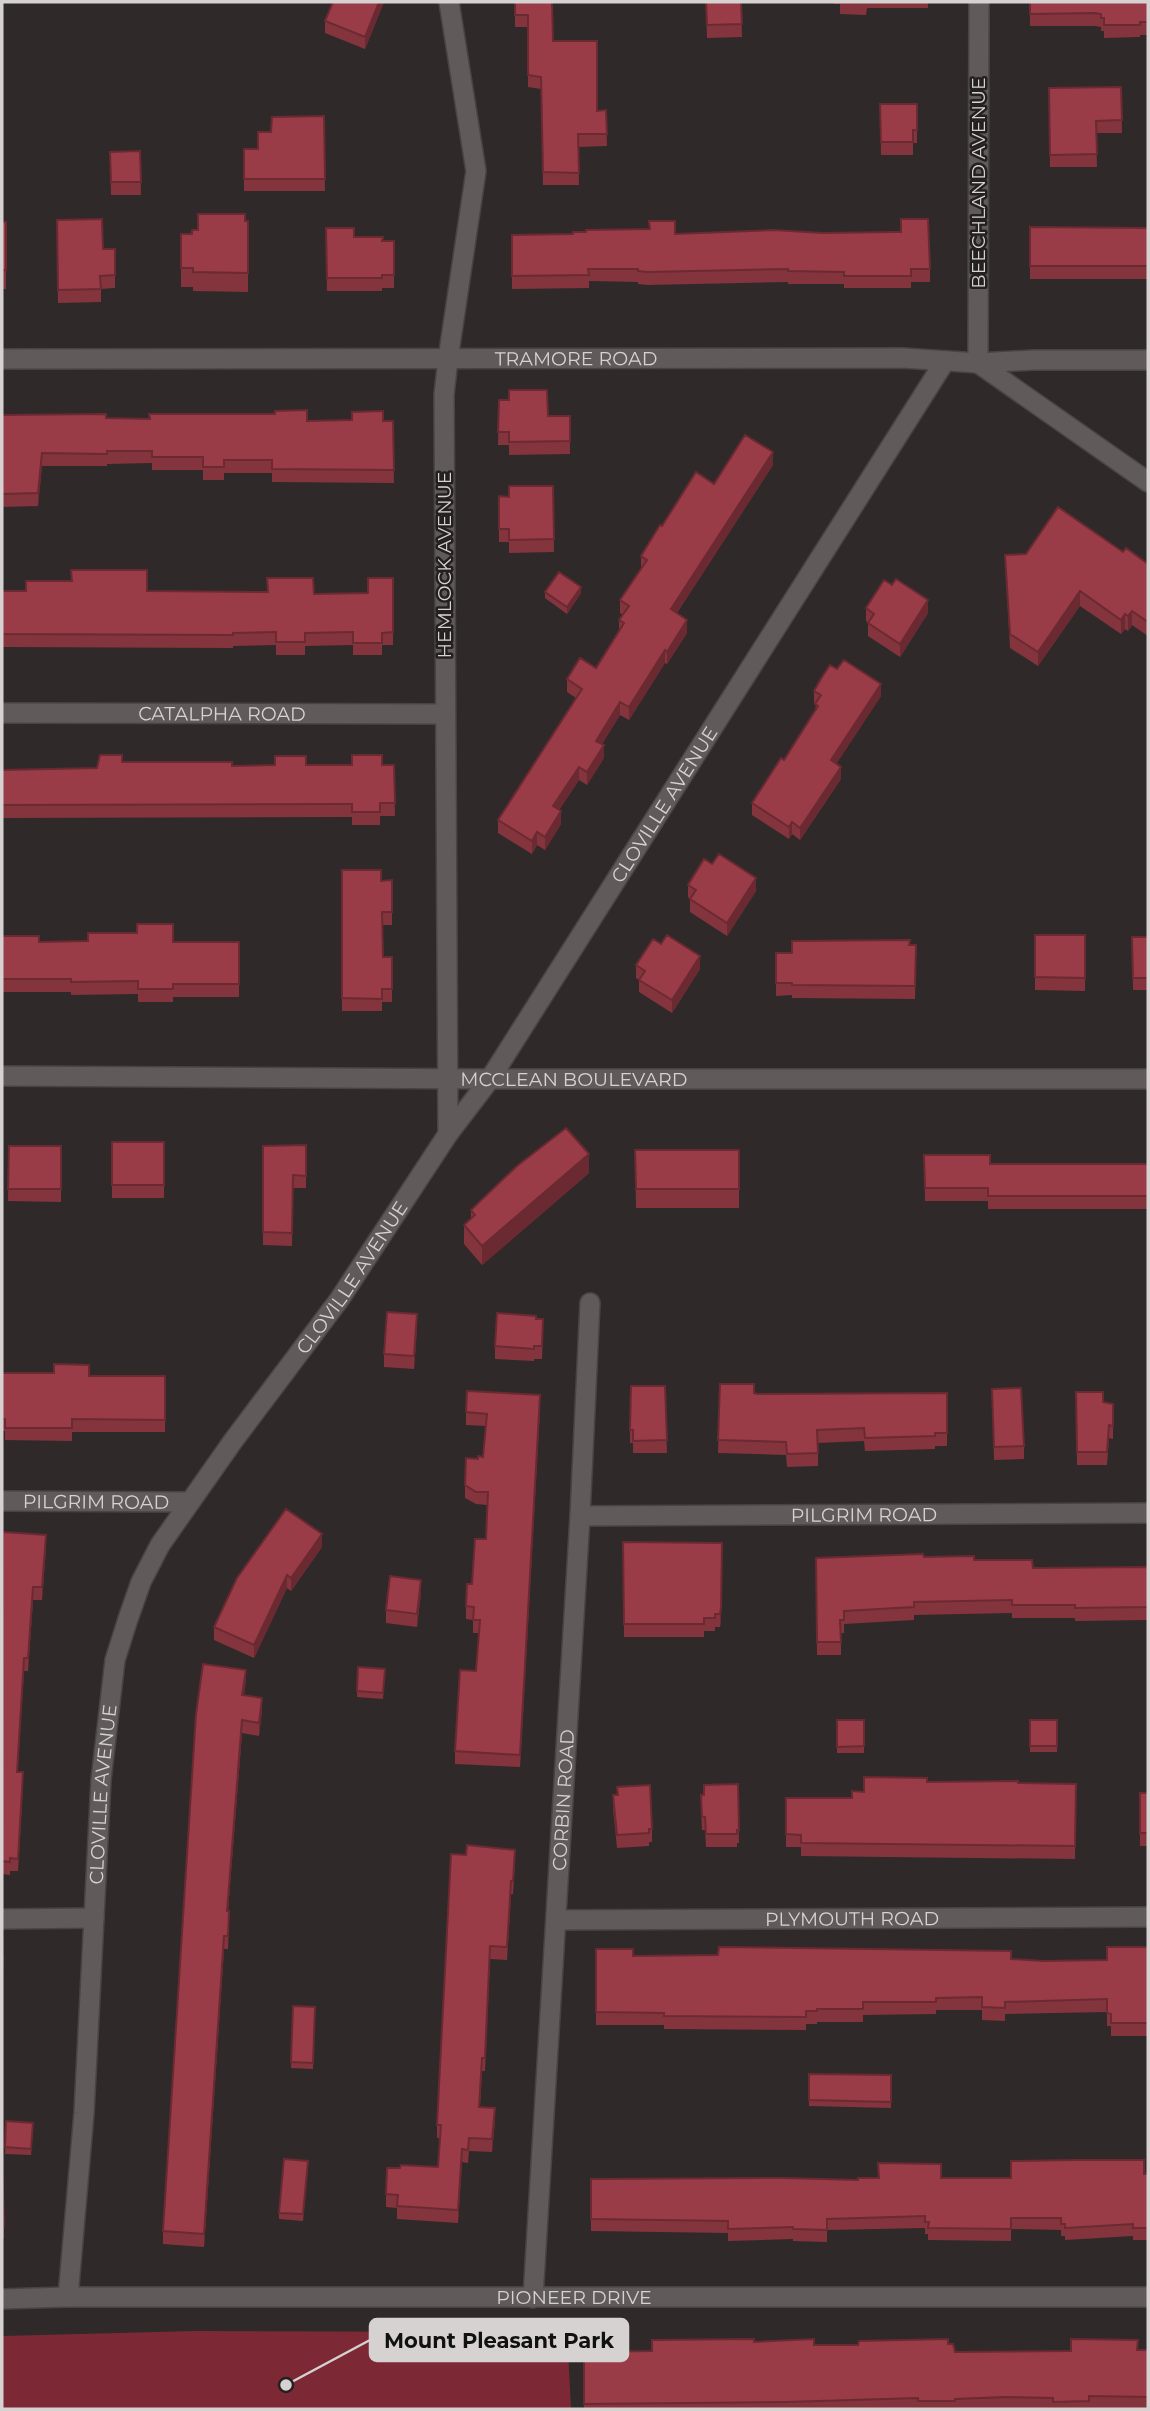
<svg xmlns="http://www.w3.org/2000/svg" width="1150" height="2411" font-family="Montserrat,sans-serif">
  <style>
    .green { fill: #7d2935 }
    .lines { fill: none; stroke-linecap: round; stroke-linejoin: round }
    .minor-casing { stroke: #494444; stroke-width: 22 }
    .tertiary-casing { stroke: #494444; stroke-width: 22 }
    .minor { stroke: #605a5a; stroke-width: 19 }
    .tertiary { stroke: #605a5a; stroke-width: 19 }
    .wall { fill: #84343d }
    .shaded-wall { fill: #6b2a32 }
    .building { fill: #993c47; stroke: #6b2a32; stroke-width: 2 }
    .labels { text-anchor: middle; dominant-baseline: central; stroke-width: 5; stroke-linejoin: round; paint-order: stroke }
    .street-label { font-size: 19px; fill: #d6d2d2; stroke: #252020 }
    .leader { fill: none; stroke: #d6d2d2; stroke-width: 2.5 }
    .callout-dot { fill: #d6d2d2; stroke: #252020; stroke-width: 2.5 }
    .callout { fill: #d6d2d2; stroke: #d6d2d2; stroke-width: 2.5 }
    .callout-label { font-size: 21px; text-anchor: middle; font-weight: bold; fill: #111 }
  </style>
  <rect width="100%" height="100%" fill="#2f292a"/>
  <path class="green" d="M562,2329l5,1 4,79h-569v-73l194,-5 300,1 1,23 62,6z"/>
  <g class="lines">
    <g class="minor-casing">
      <g id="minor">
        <path d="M979,2l-1,361 170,119"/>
        <path id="s1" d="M2,359l901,-1 75,5 56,-3h114"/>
        <path id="s2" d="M2,713l442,1"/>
        <path d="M448,1134l-4,-739 4,-36 28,-188 -27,-169"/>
        <path id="s3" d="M2,1501l188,1"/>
        <path id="s4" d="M580,1516l568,-3"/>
        <path d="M2,1919l92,-1"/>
        <path id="s5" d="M556,1920l592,-3"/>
        <path id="s6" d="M68,2297l16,-184 17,-333 14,-120 13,-41 13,-37 19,-37 73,-104 106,-141 109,-166 42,-55 455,-718"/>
        <path id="s7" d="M533,2298l47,-782 10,-213"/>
        <path id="s8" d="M2,2299l66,-2h1080"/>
      </g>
    </g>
    <g class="tertiary-casing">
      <g id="tertiary">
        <path id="s9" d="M2,1076l488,3h658"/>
      </g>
    </g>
    <use href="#minor" class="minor"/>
    <use href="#tertiary" class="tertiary"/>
  </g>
  <path class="wall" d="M332,2h52l-19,47 -40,-16v-12z
    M515,2l38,39 44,70 9,-1 1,36 -29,1 1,38h-36l-2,-96 -13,-2v-60h-13z
    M706,2h35l1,35 -35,1z
    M834,2h100h-6v6h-61l-1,7 -26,-1v-10h-6z
    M1030,2h118v33h-8v2l-36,1v-7h-3v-4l-6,-1h-65z
    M1121,87l1,46h-26l1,34h-47l-1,-79z
    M880,104h37v39h-4v12h-32z
    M324,116l1,75h-81v-42h14l13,-17z
    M140,151l1,44h-30l-1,-43z
    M57,220l46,29h12v39l-14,1v13l-43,1z
    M248,221v71l-55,-1v-4h-12v-53h11l6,-4z
    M2,222h4v67h-4z
    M1030,227l118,1v51h-118z
    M326,228l28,9 29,4h11v47h-12v3h-55z
    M675,234l255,35v13h-19v6h-67v-4h-56v-2l-140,3 -10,-1v-2l-49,-1v7l-77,1v-54z
    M499,400l49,16h22v38l-61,1v-10h-11z
    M2,415l104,3 201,3h86l1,62 -122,-1v-9h-48v7h-21v-10h-51v-7l-45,1v2h-65l-4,40 -36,1z
    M773,465l-96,148 10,20 -20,31 -2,-1 -36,57 -9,-5 -18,29 2,14 -17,27 -8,-5 -20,30 2,14 -16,26 -8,-5 -5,9 -34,-21v-13l78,-122 -9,-6v-13l29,-11 23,-37v-11l4,-5 -3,-2v-13l21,-32v-12l21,-30 52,-42z
    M553,486l1,66 -45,1v-11h-10v-46l10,1z
    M1123,552l25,12v72l-16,-11 -4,6 -3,-2 -4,5 -41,-28 -42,60 -28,-18 -5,-93z
    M393,578v67h-11v10h-29v-10l-48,1v9h-29v-10l-43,1v2l-231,-1v-56h145l167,3 54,-1z
    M545,592l36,1 -14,21 -22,-16z
    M866,608l62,5 -28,44 -32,-21v-13l-2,-2z
    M814,691l67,5 -45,68 5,15 -41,61 -8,-6 -3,5 -37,-24v-12l32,-43 31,-49 1,-7 -2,-1z
    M122,762l110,4 162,-1 1,51h-15v9h-28v-8h-10l-340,1v-48l95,-2z
    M712,864l44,27 -29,45 -37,-24v-13l-2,-2v-12z
    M342,870l39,11 11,-1v45h-10l1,32h9v45h-10v9h-40z
    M1035,935h50v56l-50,-1z
    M2,936l37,6h200v55h-66v5h-35v-8l-67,1v-3h-69z
    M1132,937h16v53h-15z
    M661,944l39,25 -28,44 -33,-21v-12l-3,-2v-13z
    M909,945h7l-1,54 -123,-1v-3l-16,1v-43h16z
    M112,1142h52v56h-52z
    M306,1145v43h-13l-1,58 -29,-1v-99z
    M9,1146h52v56l-53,-1z
    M635,1150h104v58h-103z
    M924,1155l66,9h158v45h-160v-8h-63z
    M589,1173l-107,92 -18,-21v-19l7,-7v-8z
    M536,1319l7,13 -1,27h-8v2l-39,-2v-13z
    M417,1327l-3,42 -30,-2v-13z
    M2,1373l87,3h76v56h-93v9l-67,-1v-9h-3z
    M720,1384l34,9h193v53h-12v3l-70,2 -1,-10 -46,2v23l-31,1 -1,-12 -68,-2z
    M665,1386l2,67h-34v-10h-3v-13z
    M992,1389l32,57v13l-30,1z
    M1076,1392l27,10 10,2v35l-4,-1 -2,27h-30z
    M540,1408l-20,359 -65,-3v-13l21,-80 3,-38h-6v-13l-7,-1v-13l20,-67 1,-34 -11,-1 -11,-6v-13l13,-26 5,-2 3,-31 -20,-1v-13z
    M623,1542l99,1 -1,78 -1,6h-5v4h-11v6h-80z
    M2,1544l44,4 -4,52h-9l-5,71h-4l-7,101 6,13 -5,86h-8v4l-8,-1z
    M322,1547l-31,44 -4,-3 -33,70 -40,-18v-13z
    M924,1557l50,3 59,8 115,-1v53l-73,1v-3h-63v-5l-98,2v5l-70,4v9h-3v22h-24l-1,-97z
    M421,1593l-4,34 -31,-4v-13z
    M358,1667l27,2 -2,30 -26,-2z
    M246,1682l-2,13 18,16 -3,25 -17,-3 -14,178 1,13 -1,25h-4l-20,298 -41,-3v-13z
    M837,1720h27v33h-27z
    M1030,1720h27v32h-27z
    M927,1782l149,2 -1,75 -274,-3v-9h-15v-49h66l12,-6z
    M738,1784l1,59h-2v4h-31l-1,-17h-3l-1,-22 3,-13z
    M1140,1793h8v53h-8z
    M613,1795l39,34v13h-3v4l-32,2 -4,-40z
    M515,1863l-2,31h-2l-4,66 -17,-1 -5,112h-3l-2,36 15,14 -3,31 -23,-1 -1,12 -6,-1 -4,61 -61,-4v-11l-11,-1v-13l14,-26 38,-1 2,-29h-3v-13z
    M1148,1947v89h-37v-10h-4v-14l-102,2v7l-23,-1v-10h-46v4l-73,1v7h-46v2h-11v6l-142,-1v-4h-68v-76l37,7 378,3 33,2 63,-1z
    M293,2006l22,1 -2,62 -22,-1z
    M809,2074l82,1v33l-82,-2z
    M6,2121l27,8 -2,26 -26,-1z
    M2,2160l2,66v13h-2z
    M308,2168l-5,53 -24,-2v-6z
    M1148,2174v66h-15v-4l-68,4v-4h-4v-6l-50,-1v12l-83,-1v-6h-3v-6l-98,2v12l-34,-1v-2l-65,2v-8l-137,-2v-52l267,1 153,-2z
    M754,2342l60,3 134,-1 7,8 193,-2v59h-564v-57l68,-1z"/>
  <path class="shaded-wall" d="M379,2h5l-19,47v-12z
    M773,452v13l-102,157v-13z
    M42,453v13l-4,40v-13z
    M581,587v6l-14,21v-7z
    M1080,591v15l-42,60v-14z
    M928,600v13l-28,44v-13z
    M1132,611v14l-4,6v-15z
    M1125,614v15l-4,5v-14z
    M687,620v13l-20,31v-12z
    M665,650v13l-36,57v-13z
    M881,684v12l-50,76v-12z
    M620,702v13l-24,39v-13z
    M604,745v13l-17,27v-13z
    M579,767v13l-26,39v-13z
    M841,767v12l-41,61v-12z
    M561,811v13l-16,26v-13z
    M792,822v12l-3,5v-12z
    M537,832v13l-5,9v-13z
    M756,878v13l-29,45v-13z
    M700,956v13l-28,44v-13z
    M589,1154v19l-107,92v-19z
    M417,1314v13l-3,42v-13z
    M540,1395v13l-20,359v-12z
    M322,1534v13l-31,44v-13z
    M46,1535v13l-4,52v-13z
    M722,1543l-1,78 -1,6v-13z
    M287,1575v13l-33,70v-13z
    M421,1580v13l-4,34v-13z
    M33,1587v13l-5,71v-13z
    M24,1658v13l-7,114v-13z
    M246,1670v12l-4,26v-13z
    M262,1698v13l-3,25v-13z
    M242,1720v13l-15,191v-13z
    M23,1772v13l-5,86v-12z
    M224,1936v13l-20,298v-13z
    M495,2108v13l-3,31v-13z
    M462,2149v13l-4,61v-13z"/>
  <path class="building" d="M333,2h46l-14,35 -40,-16z
    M515,2h37l1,39h44v70l9,-1 1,24h-29l1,39 -36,-1 -2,-95 -13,-2v-60h-13z
    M706,2h35l1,22 -35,1z
    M1030,2h118v20h-8v3h-36v-7h-3v-4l-6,-1 -65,1z
    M1121,87l1,33 -26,1 1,33 -47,1 -1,-67z
    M880,104h37v26h-4v12h-32z
    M324,116l1,63h-81v-30h14v-17h13l1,-15z
    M140,151l1,31h-30l-1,-30z
    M198,214h47v7h3v52l-55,-1v-4h-12v-34h11v-4h6z
    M102,219l1,30h12v26l-15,1 1,13 -43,1 -1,-70z
    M901,219h27l2,50h-19v7h-67v-4l-56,-1v-2l-140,3 -10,-1v-2h-50l1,6 -77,1v-41l61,-1v-2h13v-2l64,-1 -1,-8h26v13l99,-4 48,3 74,-1h5z
    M2,222h4v48h-4z
    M1030,227l118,1v38h-118z
    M326,228h28v9h29l-1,4h12v34h-12v3h-55z
    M509,390h38l1,26h22v25l-61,1v-10h-11l1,-32h10z
    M307,410v11l45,-1v-8l31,-1v10h10l1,49 -122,-1v-9h-48v7h-21v-10h-51v-6h-45v3l-65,-1 -4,40 -36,1v-79l104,-1v4l44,1 -1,-5h126v-3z
    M745,435l28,17 -102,157 16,11 -20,32 -2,-2 -36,57 -9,-5 -24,39 8,4 -17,27 -8,-5 -26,39 8,5 -16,26 -8,-5 -5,9 -34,-21 84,-131 -15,-10 13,-21 16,10 28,-45 -5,-3 10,-14 -9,-6 27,-40 -6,-4 19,-31 2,1 34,-54 18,12z
    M509,486h44l1,53 -45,1v-11h-10v-33l10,1z
    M1058,507l65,45 3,-4 22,16v58l-16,-11 -4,5 -3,-2 -4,6 -41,-29 -42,61 -28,-18 -5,-79 21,-1z
    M71,570h76v21l121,1 -1,-14h46l1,16 54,-1v-15h25v54l-11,1v10h-29v-11l-48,1v9h-29v-10l-43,1v2l-231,-1v-43h24v-10h46z
    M559,572l22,15 -14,20 -22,-15z
    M896,579l32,21 -28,44 -32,-21 6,-9 -8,-6 18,-28 8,5z
    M844,660l37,24 -50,76 10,7 -41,61 -8,-6 -3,5 -37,-24 29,-45 3,2 34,-54 -3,-2 6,-9 -7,-4 8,-14 8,-12 7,4z
    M100,755h22v7h110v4l43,-1v-9h31v9h46v-10h30v10h12l1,38h-15v9h-28v-8h-10l-340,1v-35l95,-2z
    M719,854l37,24 -29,45 -37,-24 6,-9 -8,-5 16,-26 8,5z
    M342,870h39v11l11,-1v32h-10l1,45h9v32h-10v10l-40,-1z
    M137,924h36v18h66v42h-66v5h-35v-8l-67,1v-3h-69v-43h37v6l49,-1v-8h49z
    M667,935l33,21 -28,44 -33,-20 6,-9 -9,-6 17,-26 8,5z
    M1035,935h50v43l-50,-1z
    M1132,937h16v41h-15z
    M910,940l-1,5h7l-1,41 -123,-1v-2h-16v-30h16v-12z
    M566,1128l23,26 -107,92 -18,-21 11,-10 -4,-5 46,-44z
    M112,1142h52v43h-52z
    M306,1145v31l-13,-1 -1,58 -29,-1v-86z
    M9,1146h52v43h-53z
    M635,1150h104v39h-103z
    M924,1155h66v9h158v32h-160v-8h-63z
    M387,1312l30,2 -3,42 -30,-2z
    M497,1313l39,3v3h7l-1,27h-8v3l-39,-3z
    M54,1364l35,1v11h76v44l-93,-1v9h-67v-9h-3v-46h52z
    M720,1384h34v9l3,1 190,-1v40h-12v3l-70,2 -1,-10 -47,2 1,23 -31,1 -1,-12 -68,-2z
    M631,1386h34l2,54 -34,1v-11h-3z
    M1021,1388l3,58 -30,1 -2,-58z
    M467,1391l73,4 -20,360 -65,-4 5,-81 16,1 4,-51h-7l1,-13 -8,-1 1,-22h5l3,-45h11l2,-47h-12l-11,-7 1,-27 12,1v-3l5,1 4,-43 -21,-2z
    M1076,1392h27v10l10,2v22l-4,-1 -2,27h-30z
    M286,1509l36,25 -31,44 -4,-3 -33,70 -40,-18 23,-49z
    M3,1532l43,3 -4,52h-9l-5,71h-4l-7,114h6l-5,87 -8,-1v4l-8,-1z
    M623,1542l99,1 -1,65 -1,6h-5v4h-11v6h-80z
    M923,1554l1,3 50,-1v4h58l1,8 115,-1v40l-73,1v-3h-63v-5l-98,2v5l-70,4v9h-4l1,22h-24l-1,-84z
    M390,1576l31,4 -4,34 -31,-4z
    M203,1664l43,6 -4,25 20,3 -3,25 -17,-3 -15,191h2l-1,25h-4l-20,298 -41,-3 33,-517z
    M358,1667l27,2 -2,24 -26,-2z
    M837,1720h27v26l-27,1z
    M1030,1720h27v26h-27z
    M864,1777l63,1v4l91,-1v2l58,1 -1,62 -274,-3v-8l-15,-1v-36h66v-7l12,1z
    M738,1784l1,46h-2v4h-31l-1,-17h-3l-1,-22h3v-10z
    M650,1785l2,44h-3v4l-32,2 -4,-40h5l-1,-8z
    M1140,1793h8v40h-8z
    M467,1845l48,5 -2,31h-2l-4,66 -17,-1 -5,112h-3l-3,49 16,1 -3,31 -23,-1 -1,12 -6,-1 -4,61 -61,-4 1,-11 -12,-1 1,-26h13l1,-3 37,2 3,-42h-4l14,-271 15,1z
    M719,1947l292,4v8l33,2 63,-1v-13h41v76h-37v-9l-4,-1v-14l-102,3v6l-23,-1v-10l-46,1v4h-73v7h-46v2h-11v6l-142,-1v-3l-68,-1v-63h37v7l85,-1z
    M2,1956h1l-1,25z
    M293,2006l22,1 -2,56 -22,-1z
    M809,2074l82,1v27l-82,-2z
    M6,2121l27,2 -2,26 -26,-2z
    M284,2159l24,2 -5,53 -24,-1z
    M2,2160l2,66h-2z
    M1077,2160h67v14h4v54h-15v-4l-68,4v-4h-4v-6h-50v11l-83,-1 1,-6h-4v-6l-98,3v11l-34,-1v-2l-65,2v-8l-137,-2v-40l193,-1 74,2v-2h21l-1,-15 63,1v14h70v-17z
    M754,2339v3l60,-3v6h44l1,-4 89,-2v5h5l2,8 116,-1v-12l67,1 -1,10h11v47l-59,-1v5l-36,1v-4l-47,-1 -51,2v2h-37v-3l-133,4 -201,2v-52l68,-1v-11z"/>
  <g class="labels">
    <g class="street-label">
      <text transform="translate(978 183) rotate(-90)">BEECHLAND AVENUE</text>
      <text stroke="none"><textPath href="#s1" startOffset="574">TRAMORE ROAD</textPath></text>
      <text transform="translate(444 565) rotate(-90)">HEMLOCK AVENUE</text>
      <text stroke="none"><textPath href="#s2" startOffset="220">CATALPHA ROAD</textPath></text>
      <text stroke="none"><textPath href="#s6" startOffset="1659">CLOVILLE AVENUE</textPath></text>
      <text stroke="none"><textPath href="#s9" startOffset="572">MCCLEAN BOULEVARD</textPath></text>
      <text stroke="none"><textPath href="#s6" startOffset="1092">CLOVILLE AVENUE</textPath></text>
      <text stroke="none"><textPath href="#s3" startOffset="94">PILGRIM ROAD</textPath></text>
      <text stroke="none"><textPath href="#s4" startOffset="284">PILGRIM ROAD</textPath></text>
      <text stroke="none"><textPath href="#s6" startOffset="504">CLOVILLE AVENUE</textPath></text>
      <text stroke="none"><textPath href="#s7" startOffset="499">CORBIN ROAD</textPath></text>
      <text stroke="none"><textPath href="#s5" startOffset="296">PLYMOUTH ROAD</textPath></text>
      <text stroke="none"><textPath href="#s8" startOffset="572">PIONEER DRIVE</textPath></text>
    </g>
  </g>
  <path class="leader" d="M286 2385L370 2340"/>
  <circle class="callout-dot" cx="286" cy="2385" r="7"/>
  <rect class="callout" x="370" y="2319" width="258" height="42" rx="7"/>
  <g class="callout-label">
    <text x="499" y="2348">Mount Pleasant Park</text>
  </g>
  <rect width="1150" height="2411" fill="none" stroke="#d6d2d2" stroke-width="7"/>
</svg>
